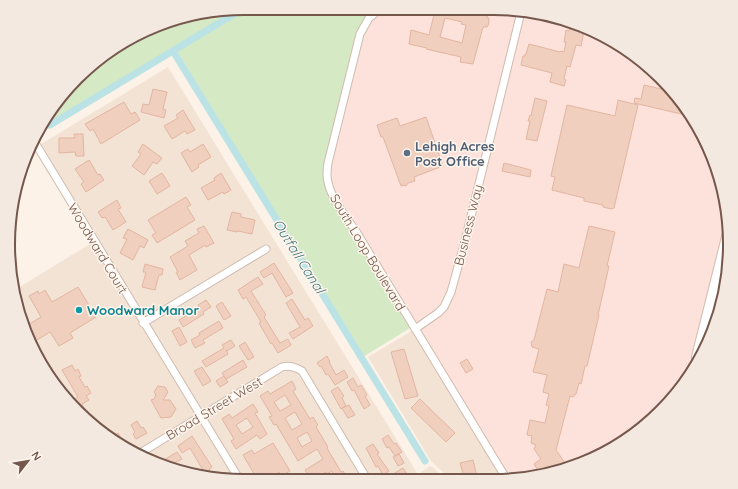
<svg xmlns="http://www.w3.org/2000/svg" width="738" height="489" font-family="Quicksand,sans-serif">
	<rect width="100%" height="100%" fill="#fcf2e7"/>
	<path fill="#f3e3d5" d="M 168,67 L 419,476 L 412,480 L 199,476 L 140,457 L 77,412 L 40,363 L 13,291 L 98,239 L 41,144 Z
		M 415,329 L 506,478 L 493,481 L 450,480 L 446,475 L 431,461 L 368,357 Z
		M 430,466 L 434,468 L 446,480 L 418,480 L 422,476 L 421,472 Z"/>
	<path fill="#fce2db" d="M 379,10 L 539,13 L 598,32 L 661,77 L 712,154 L 730,244 L 712,335 L 661,412 L 584,463 L 506,478 L 334,198 L 327,174 L 360,34 Z"/>
	<path fill="#d6e9c5" d="M 245,8 L 374,10 C 366,17 361,24 357,33 L 325,162 L 324,174 L 325,183 L 331,199 L 355,235 L 410,328 L 363,357 L 177,51 L 38,133 L 57,100 L 113,48 L 169,20 Z"/>
	<g fill="none" stroke-linecap="round" stroke-linejoin="round">
		<path stroke="#bbe2e5" stroke-width="7" d="M 173,51 L 425,461
			M 43,125 L 50,125 L 244,8"/>
	</g>
	<path fill="#f0cfbf" stroke="#e3b5a0" fill-rule="evenodd" d="M 435,11 L 482,12 L 488,13 L 487,18 L 489,18 L 489,20 L 488,26 L 487,27 L 483,27 L 473,64 L 460,62 L 461,57 L 426,49 L 427,48 L 409,44 L 411,30 L 429,35 ZM 445,18 L 462,22 L 461,24 L 466,25 L 462,43 L 440,37 Z
		M 573,24 L 581,27 L 580,30 L 584,31 L 581,46 L 576,45 L 570,67 L 567,66 L 564,79 L 566,80 L 564,86 L 550,82 L 552,73 L 521,65 L 523,56 L 525,56 L 525,54 L 526,54 L 529,44 L 560,52 L 561,51 L 564,52 L 566,42 L 564,42 L 566,30 L 569,31 L 570,28 L 572,28 Z
		M 644,85 L 670,91 L 682,109 L 681,114 L 634,103 L 635,98 L 641,99 Z
		M 153,89 L 167,92 L 163,109 L 166,110 L 164,118 L 141,112 L 143,104 L 149,105 Z
		M 535,98 L 547,101 L 537,141 L 526,139 L 530,121 L 528,121 L 530,115 L 531,116 Z
		M 618,100 L 638,105 L 614,208 L 611,209 L 603,207 L 603,205 L 584,201 L 584,198 L 552,190 L 555,177 L 551,176 L 567,105 L 615,116 Z
		M 124,102 L 131,114 L 135,112 L 140,120 L 101,144 L 93,129 L 90,131 L 85,124 Z
		M 183,110 L 195,130 L 187,134 L 185,131 L 172,139 L 164,126 L 178,118 L 176,115 Z
		M 426,117 L 443,166 L 414,177 L 415,181 L 408,183 L 406,186 L 403,185 L 401,186 L 383,137 L 381,137 L 377,125 L 397,118 L 400,126 Z
		M 74,134 L 83,134 L 84,156 L 76,156 L 75,152 L 59,153 L 59,138 L 75,138 Z
		M 143,144 L 162,158 L 157,164 L 153,162 L 144,175 L 132,166 L 141,154 L 138,152 Z
		M 203,144 L 211,157 L 198,165 L 199,167 L 192,172 L 181,153 L 188,149 L 190,152 Z
		M 89,160 L 98,175 L 100,174 L 104,180 L 86,192 L 81,184 L 84,182 L 75,169 Z
		M 504,163 L 531,170 L 530,177 L 502,171 Z
		M 162,173 L 170,186 L 157,194 L 149,181 Z
		M 221,173 L 231,190 L 224,194 L 223,192 L 208,200 L 201,188 L 215,180 L 214,178 Z
		M 186,197 L 191,205 L 187,207 L 195,220 L 157,243 L 152,235 L 156,233 L 148,220 Z
		M 117,200 L 121,208 L 118,209 L 126,222 L 113,230 L 105,217 L 102,218 L 98,212 Z
		M 232,212 L 241,214 L 241,217 L 255,220 L 252,234 L 238,231 L 237,232 L 227,230 Z
		M 204,226 L 214,243 L 206,247 L 205,245 L 189,255 L 197,270 L 180,280 L 176,272 L 178,272 L 170,257 L 188,246 L 185,241 L 199,233 L 197,229 Z
		M 589,226 L 615,232 L 607,266 L 609,266 L 598,315 L 599,315 L 587,366 L 585,366 L 581,384 L 579,383 L 576,394 L 573,397 L 570,396 L 556,450 L 567,466 L 539,472 L 534,464 L 541,459 L 534,449 L 536,445 L 531,443 L 532,436 L 527,435 L 530,420 L 545,423 L 549,406 L 546,405 L 549,394 L 543,392 L 547,375 L 533,372 L 539,349 L 532,347 L 531,342 L 534,340 L 547,289 L 558,292 L 564,264 L 579,268 Z
		M 128,229 L 148,240 L 144,248 L 140,246 L 133,260 L 120,253 L 127,239 L 123,238 Z
		M 274,263 L 293,293 L 286,297 L 272,273 L 264,278 L 260,272 Z
		M 145,264 L 163,269 L 162,275 L 159,275 L 155,290 L 142,287 L 146,272 L 143,272 Z
		M 258,277 L 263,284 L 251,291 L 266,315 L 264,317 L 280,343 L 288,339 L 291,345 L 278,353 L 272,343 L 271,344 L 259,323 L 261,322 L 246,297 L 243,299 L 238,290 Z
		M 78,287 L 96,317 L 70,333 L 73,338 L 59,346 L 50,332 L 32,343 L 26,326 L 41,317 L 29,296 L 38,291 L 39,294 L 45,290 L 52,302 Z
		M 292,299 L 305,320 L 308,318 L 313,326 L 293,339 L 289,333 L 300,327 L 286,303 Z
		M 206,300 L 211,307 L 203,312 L 204,314 L 183,327 L 179,320 L 200,308 L 198,305 Z
		M 222,302 L 231,316 L 224,320 L 216,306 Z
		M 219,321 L 223,328 L 203,340 L 205,343 L 195,348 L 191,340 L 200,335 L 199,333 Z
		M 179,327 L 187,342 L 180,346 L 172,331 Z
		M 231,340 L 235,346 L 227,351 L 226,350 L 228,354 L 206,367 L 202,361 L 224,348 L 222,345 Z
		M 245,342 L 254,357 L 248,360 L 239,346 Z
		M 404,349 L 418,396 L 405,399 L 391,352 Z
		M 327,356 L 330,362 L 329,362 L 336,375 L 344,370 L 348,377 L 335,385 L 328,374 L 326,375 L 321,366 L 320,367 L 317,363 Z
		M 467,359 L 473,369 L 466,373 L 460,363 Z
		M 243,360 L 247,367 L 226,379 L 222,373 Z
		M 72,365 L 75,371 L 78,369 L 81,376 L 79,377 L 85,387 L 87,386 L 91,393 L 86,396 L 89,400 L 82,404 L 84,408 L 78,411 L 70,402 L 78,397 L 62,370 Z
		M 202,367 L 211,381 L 203,386 L 194,371 Z
		M 224,376 L 228,382 L 220,387 L 216,381 Z
		M 353,378 L 358,387 L 361,385 L 367,395 L 365,396 L 370,405 L 364,409 L 354,390 L 352,391 L 347,382 Z
		M 292,381 L 296,389 L 293,391 L 310,419 L 313,417 L 318,425 L 316,427 L 328,447 L 327,448 L 341,472 L 343,471 L 348,479 L 336,479 L 332,471 L 327,474 L 326,472 L 316,478 L 310,478 L 305,470 L 323,459 L 317,449 L 298,461 L 276,424 L 274,425 L 269,417 L 272,416 L 260,396 L 268,391 L 270,394 ZM 285,395 L 291,405 L 280,411 L 274,402 ZM 295,412 L 302,424 L 292,430 L 285,418 ZM 307,432 L 312,441 L 302,447 L 297,438 Z
		M 158,386 L 165,387 L 168,392 L 163,400 L 170,400 L 176,409 L 171,417 L 161,418 L 151,400 L 154,399 L 156,395 L 154,392 Z
		M 338,387 L 344,396 L 342,398 L 346,406 L 341,409 L 331,391 Z
		M 420,399 L 455,433 L 446,442 L 411,408 Z
		M 253,404 L 258,412 L 255,413 L 267,434 L 260,439 L 257,435 L 236,449 L 231,441 L 234,439 L 222,419 L 229,414 L 232,418 ZM 247,418 L 253,427 L 242,434 L 236,425 Z
		M 349,405 L 355,415 L 348,418 L 342,408 Z
		M 137,421 L 141,428 L 143,427 L 147,433 L 136,439 L 133,434 L 135,432 L 131,425 Z
		M 118,433 L 126,447 L 112,437 Z
		M 388,435 L 394,444 L 396,443 L 402,452 L 395,456 L 389,447 L 387,448 L 382,439 Z
		M 192,436 L 212,467 L 209,469 L 213,477 L 207,477 L 190,448 L 182,453 L 178,446 Z
		M 273,443 L 290,471 L 281,476 L 279,472 L 270,478 L 256,477 L 243,455 L 252,450 L 254,454 Z
		M 373,444 L 379,453 L 377,454 L 389,471 L 383,475 L 378,466 L 376,467 L 366,448 Z
		M 177,452 L 182,459 L 168,466 L 159,463 Z
		M 399,454 L 404,463 L 398,466 L 393,457 Z
		M 473,460 L 478,481 L 465,481 L 460,463 Z
		M 403,468 L 407,474 L 399,480 L 385,479 Z"/>
	<g fill="none" stroke-linecap="round" stroke-linejoin="round">
		<g stroke="#cfbbb0" stroke-width="9">
			<path id="minor" d="M 379,10 L 369,18 L 360,34 L 328,163 C 327,169 326,175 328,182 C 331,199 348,219 357,233 L 506,478
				M 34,141 L 238,477
				M 143,323 L 266,249
				M 415,329 L 438,313 L 444,307 L 451,292 L 464,245 L 521,12
				M 137,455 L 282,367 C 289,365 295,367 302,371 L 367,479"/>
		</g>
		<g stroke="#d2bbad" stroke-width="12">
			<path id="secondary" d="M 697,357 L 728,233"/>
		</g>
		<use href="#minor" stroke="#fff" stroke-width="7"/>
		<use href="#secondary" stroke="#fff" stroke-width="10"/>
	</g>
	<circle fill="#5c6f8a" stroke="#fef6ed" stroke-width="1.5" cx="407" cy="153" r="4"/>
	<circle fill="#0f9aa8" stroke="#fef6ed" stroke-width="1.5" cx="79" cy="310" r="4"/>
	<g text-anchor="middle" stroke-width="3" stroke-linejoin="round" paint-order="stroke">
		<g font-size="13" font-weight="bold" fill="#4e5e75" stroke="#fef6ed" text-anchor="start">
			<text x="415" y="151">Lehigh Acres<tspan x="415" dy="15">Post Office</tspan></text>
		</g>
		<g font-size="13" fill="#75574c" stroke="#fef6ed">
			<text transform="translate(468 225) rotate(-76)" y="5">Business Way</text>
			<text transform="translate(98 248) rotate(59)" y="5">Woodward Court</text>
			<text transform="translate(368 252) rotate(59)" y="5">South Loop Boulevard</text>
			<text transform="translate(214 408) rotate(-31)" y="5">Broad Street West</text>
		</g>
		<g font-size="13" font-weight="bold" fill="#0d838f" stroke="#fef6ed" text-anchor="start">
			<text x="87" y="315">Woodward Manor</text>
		</g>
		<g font-size="14" font-style="italic" fill="#407479" stroke="#fef6ed">
			<text transform="translate(299 256) rotate(58)" y="5">Outfall Canal</text>
		</g>
	</g>
	<path d="M0 0H738V489H0ZM244 15H494A229 229 0 0 1 723 244V245A229 229 0 0 1 494 474H244A229 229 0 0 1 15 245V244A229 229 0 0 1 244 15Z" fill="#f3e9e0" fill-rule="evenodd"/>
	<path fill="none" stroke="#75574c" stroke-width="2" d="M244 15H494A229 229 0 0 1 723 244V245A229 229 0 0 1 494 474H244A229 229 0 0 1 15 245V244A229 229 0 0 1 244 15Z"/>
	<g transform="translate(28 461) rotate(59)" stroke="#fef6ed" stroke-width="3" paint-order="stroke">
	<path d="M0-3L7 15L0 10L-7 15Z" fill="#75574c"/>
	<text y="-6" font-size="11" font-weight="bold" text-anchor="middle" fill="#75574c">N</text>
	</g>
</svg>
